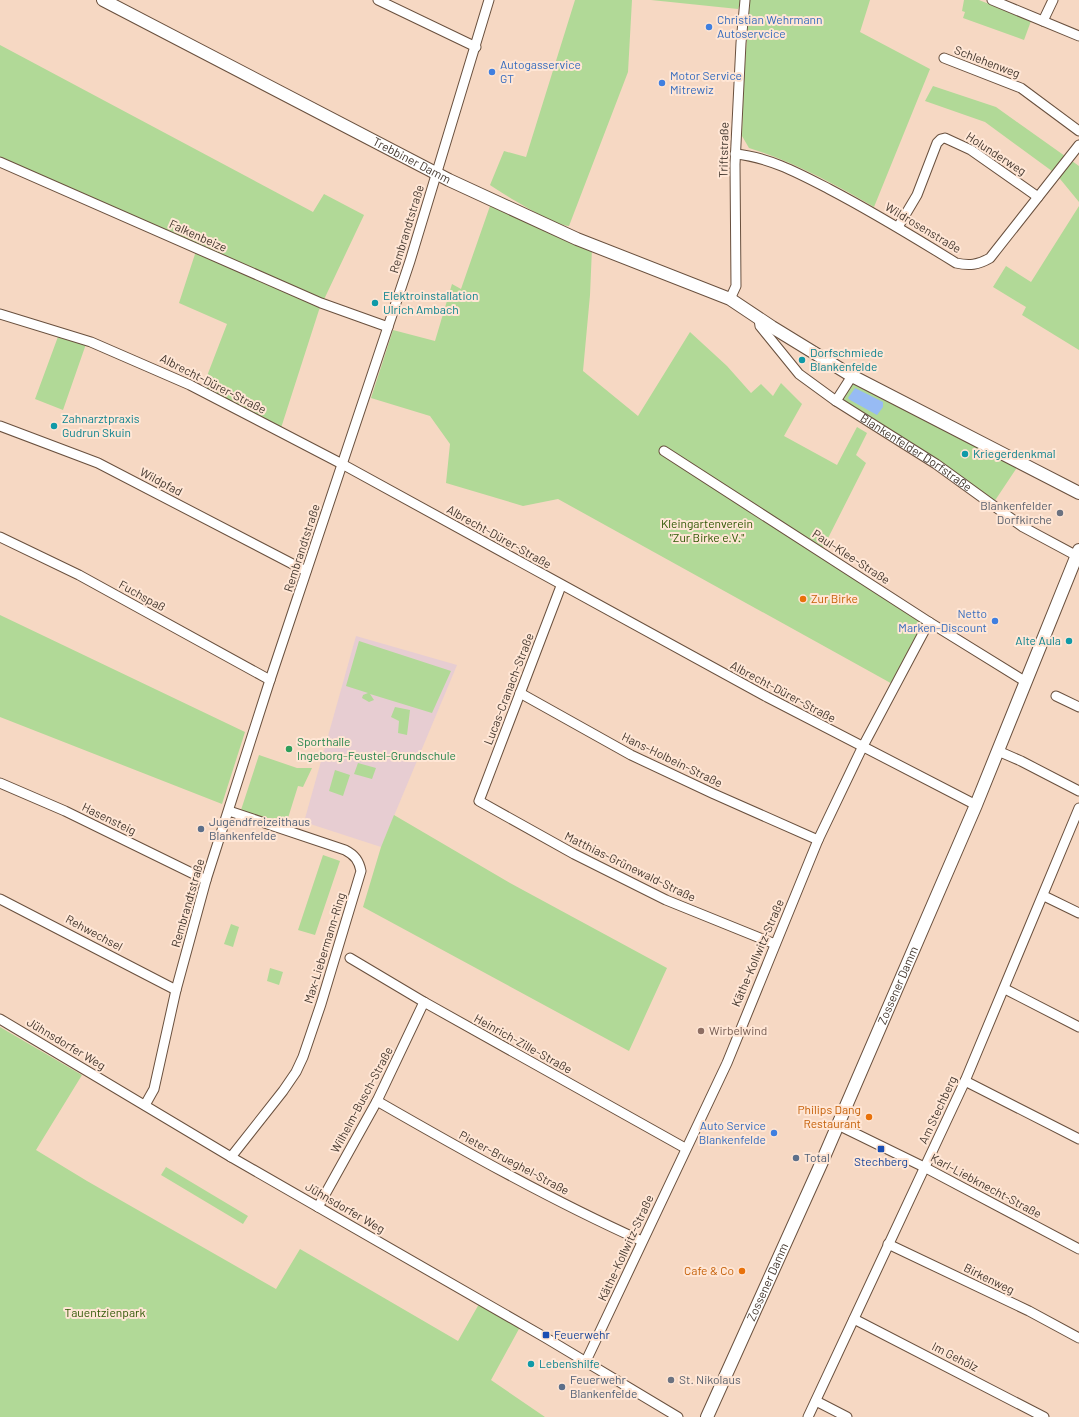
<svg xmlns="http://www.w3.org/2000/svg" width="1079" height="1417" font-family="Barlow,sans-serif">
	<rect width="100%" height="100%" fill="#f6d8c3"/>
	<path fill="#e7cdd2" d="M 356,636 L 457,665 L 381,847 L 304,822 Z"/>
	<path fill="#b1d997" d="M 575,0 L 632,0 L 628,72 L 569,226 C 553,225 505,195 490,185 L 504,151 L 526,157 Z
		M 651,0 L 742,0 L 738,9 Z
		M 750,0 L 870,0 L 860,32 L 930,69 L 874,207 C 834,184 794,162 749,148 L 742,136 L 744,77 Z
		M 964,0 L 979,0 L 1031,21 L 1024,40 L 963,18 L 965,12 L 962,11 Z
		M 0,45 L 313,212 L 324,194 L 364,215 L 319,310 L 281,428 L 202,389 L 227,324 L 179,303 L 196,251 L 0,162 Z
		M 933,86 L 996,107 L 1079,166 L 1079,202 L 1056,174 L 985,122 L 925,101 Z
		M 490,206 L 592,248 L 590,295 L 583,371 L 638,416 L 690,332 L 727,366 L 751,393 L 761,384 L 773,396 L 781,383 L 802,404 L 784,436 L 837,465 L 857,427 L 867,433 L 856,455 L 866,463 L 821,552 L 929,622 L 896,686 L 558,499 L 523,506 L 446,483 L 450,444 L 430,416 L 371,398 L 393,330 L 435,341 L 452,284 L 461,289 Z
		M 1079,206 L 1079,350 L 1022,315 L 1026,307 L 993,287 L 1006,266 L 1031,282 Z
		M 59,334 L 86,344 L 63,410 L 35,399 Z
		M 852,376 L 1020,463 L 994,502 L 836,401 Z
		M 0,615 L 245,732 L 222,804 L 0,717 Z
		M 359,641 L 451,671 L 432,713 L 370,694 L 374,700 L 369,702 L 362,698 L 363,695 L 368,693 L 346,686 Z
		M 395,707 L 410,710 L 407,735 L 398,733 L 399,721 L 391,717 Z
		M 259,755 L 297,768 L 312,768 L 303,787 L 298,786 L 288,818 L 293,820 L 292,821 L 278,816 L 275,822 L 241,810 Z
		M 358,763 L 376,768 L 372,779 L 354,774 Z
		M 335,770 L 350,775 L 343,796 L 329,791 Z
		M 394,815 L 510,883 L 667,968 L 629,1051 L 363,907 L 381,847 Z
		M 323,855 L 340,861 L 315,935 L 298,930 Z
		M 231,924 L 239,927 L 233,947 L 224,944 Z
		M 270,968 L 283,972 L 279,985 L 267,981 Z
		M 0,1027 L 82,1075 L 36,1150 L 87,1181 L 276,1289 L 300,1249 L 458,1341 L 479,1304 L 520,1327 L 491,1380 L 545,1417 L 0,1417 Z
		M 166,1167 L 248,1216 L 243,1224 L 161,1175 Z"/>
	<path fill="#97bbf4" d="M 855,388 L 883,402 L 883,407 L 877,415 L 850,400 L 848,398 Z"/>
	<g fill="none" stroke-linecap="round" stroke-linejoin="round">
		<g stroke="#69503e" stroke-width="11">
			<g id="minor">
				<path d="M 378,0 L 476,47"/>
				<path d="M 992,0 L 1079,36"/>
				<path d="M 1043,21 L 1053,0"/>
				<path d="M 944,58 L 1021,88 L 1079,131"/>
				<path d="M 735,154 C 769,157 800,174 829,189 C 873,212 914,237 956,263 C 969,266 978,265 990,258 L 1079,145"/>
				<path d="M 0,162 L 321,303 L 388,327"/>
				<path d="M 898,227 L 917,195 L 937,143 L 941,139 L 945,138 L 971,150 L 1038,197"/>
				<path d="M 730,299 L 736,286 L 735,164 L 741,43 L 745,0"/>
				<path d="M 0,314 L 91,342 L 190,385 L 342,464 L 767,697 L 976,805"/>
				<path id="s1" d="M 759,319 L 760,326 L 799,374 L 836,401 L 936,464 L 1023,527 L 1077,556"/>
				<path d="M 836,401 L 852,376"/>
				<path d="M 0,426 L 98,463 L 306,571"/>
				<path d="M 664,451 L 929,622 L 1026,682"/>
				<path d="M 0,537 L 79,575 L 270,680"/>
				<path d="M 561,586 L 479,801 L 574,854 L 666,900 L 775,944"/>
				<path d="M 520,693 L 631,755 L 714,794 L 818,840"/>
				<path d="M 1056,696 L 1079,707"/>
				<path d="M 998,751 L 1021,761 L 1079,791"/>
				<path d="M 0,783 L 65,811 L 206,880"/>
				<path d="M 229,811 L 345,850 C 355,855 359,861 361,871 L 321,1004 L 303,1057 L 296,1072 L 283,1091 L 231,1157"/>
				<path d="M 1044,896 L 1079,913"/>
				<path d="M 0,899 L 176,990"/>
				<path d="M 350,958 L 424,1002 L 685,1148"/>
				<path d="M 1005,989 L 1079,1027"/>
				<path d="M 0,1019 L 231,1157 L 546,1338 L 678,1417"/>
				<path d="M 965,1081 L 1079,1139"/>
				<path d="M 377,1101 C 464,1151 551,1200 642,1241"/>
				<path d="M 145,1105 L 154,1089 L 176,990 L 206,880 L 270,680 L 410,261 L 489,0"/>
				<path d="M 838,1125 L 924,1167 L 1079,1249"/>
				<path d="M 318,1207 L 377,1101 L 424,1002"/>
				<path d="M 888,1244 L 1029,1311 L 1079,1338"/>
				<path d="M 854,1319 L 1044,1417"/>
				<path d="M 586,1361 L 727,1063 L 818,840 L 862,748 L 929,622"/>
				<path d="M 816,1401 L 847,1417"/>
				<path d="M 808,1417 L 965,1081 L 1079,808"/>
			</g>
		</g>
		<g stroke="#69503e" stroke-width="14">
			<g id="major">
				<path id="s2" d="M 103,0 L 449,180 L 577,239 L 730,299 L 772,327 L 852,376 L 1079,493"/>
				<path id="s3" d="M 707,1417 L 821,1164 L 976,805 L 1079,550"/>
			</g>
		</g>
		<use href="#minor" stroke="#fff" stroke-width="9"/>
		<use href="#major" stroke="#fff" stroke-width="12"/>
	</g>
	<g fill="#3f7fe0" stroke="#ffe6d5" stroke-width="1.5">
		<circle cx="709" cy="27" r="4"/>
		<circle cx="492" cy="72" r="4"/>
		<circle cx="662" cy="83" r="4"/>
		<circle cx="995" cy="621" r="4"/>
		<circle cx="774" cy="1133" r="4"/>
	</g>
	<g fill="#0f9aa8" stroke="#ffe6d5" stroke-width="1.5">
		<circle cx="375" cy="303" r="4"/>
		<circle cx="802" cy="360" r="4"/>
		<circle cx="54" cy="426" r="4"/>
		<circle cx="965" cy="454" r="4"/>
		<circle cx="1069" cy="641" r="4"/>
		<circle cx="531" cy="1364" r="4"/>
	</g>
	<g fill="#6b7280" stroke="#ffe6d5" stroke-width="1.5">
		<circle cx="1060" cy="513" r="4"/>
		<circle cx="671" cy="1380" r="4"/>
	</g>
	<g fill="#e8710a" stroke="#ffe6d5" stroke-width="1.5">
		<circle cx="803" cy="599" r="4"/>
		<circle cx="869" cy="1117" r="4"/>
		<circle cx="742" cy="1271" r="4"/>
	</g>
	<circle fill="#2e9e5b" stroke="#ffe6d5" stroke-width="1.5" cx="289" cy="749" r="4"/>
	<g fill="#5c6f8a" stroke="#ffe6d5" stroke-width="1.5">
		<circle cx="201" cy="829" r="4"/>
		<circle cx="796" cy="1158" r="4"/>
		<circle cx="562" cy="1387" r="4"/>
	</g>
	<circle fill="#8d6e63" stroke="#ffe6d5" stroke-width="1.5" cx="701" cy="1031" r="4"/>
	<g fill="#1a4fb4" stroke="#ffe6d5" stroke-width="1.5">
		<rect x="877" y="1145" width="8" height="8" rx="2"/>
		<rect x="542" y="1331" width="8" height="8" rx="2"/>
	</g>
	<g text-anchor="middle" stroke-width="4" stroke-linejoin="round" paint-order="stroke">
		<g font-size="12" fill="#366cbe" stroke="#ffe6d5" text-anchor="start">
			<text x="717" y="24">Christian Wehrmann<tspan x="717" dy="14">Autoservcice</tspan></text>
			<text x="500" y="69">Autogasservice<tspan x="500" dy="14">GT</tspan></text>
			<text x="670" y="80">Motor Service<tspan x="670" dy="14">Mitrewiz</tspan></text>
			<text x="987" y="618" text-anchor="end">Netto<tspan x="987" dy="14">Marken-Discount</tspan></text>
			<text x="766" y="1130" text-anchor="end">Auto Service<tspan x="766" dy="14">Blankenfelde</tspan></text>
		</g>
		<g font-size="12" fill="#44382f" stroke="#ffe6d5">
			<text transform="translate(987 62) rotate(21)" y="4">Schlehenweg</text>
			<text transform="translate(724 150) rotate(-89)" y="4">Triftstraße</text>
			<text transform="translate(996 154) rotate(33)" y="4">Holunderweg</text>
			<text dy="4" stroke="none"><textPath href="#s2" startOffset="348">Trebbiner Damm</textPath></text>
			<text transform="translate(923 228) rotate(31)" y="4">Wildrosenstraße</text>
			<text transform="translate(407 229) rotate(-73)" y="4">Rembrandtstraße</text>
			<text transform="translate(198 236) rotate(24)" y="4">Falkenbeize</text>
			<text transform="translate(213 384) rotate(27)" y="4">Albrecht-Dürer-Straße</text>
			<text dy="4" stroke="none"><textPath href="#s1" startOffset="210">Blankenfelder Dorfstraße</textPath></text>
			<text transform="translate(161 482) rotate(28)" y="4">Wildpfad</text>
			<text transform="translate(499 537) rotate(29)" y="4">Albrecht-Dürer-Straße</text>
			<text transform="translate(302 548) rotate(-72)" y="4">Rembrandtstraße</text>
			<text transform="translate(851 557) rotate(33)" y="4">Paul-Klee-Straße</text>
			<text transform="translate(142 596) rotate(29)" y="4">Fuchspaß</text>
			<text transform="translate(509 689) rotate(-69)" y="4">Lucas-Cranach-Straße</text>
			<text transform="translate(783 692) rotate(28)" y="4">Albrecht-Dürer-Straße</text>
			<text transform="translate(672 760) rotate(26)" y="4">Hans-Holbein-Straße</text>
			<text transform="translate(109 819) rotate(26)" y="4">Hasensteig</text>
			<text transform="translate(630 867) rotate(26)" y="4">Matthias-Grünewald-Straße</text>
			<text transform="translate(188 903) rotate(-74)" y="4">Rembrandtstraße</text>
			<text transform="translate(94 933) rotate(28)" y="4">Rehwechsel</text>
			<text transform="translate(325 948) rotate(-73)" y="4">Max-Liebermann-Ring</text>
			<text transform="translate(758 953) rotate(-67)" y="4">Käthe-Kollwitz-Straße</text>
			<text dy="4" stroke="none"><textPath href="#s3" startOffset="472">Zossener Damm</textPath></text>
			<text transform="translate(66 1044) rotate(31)" y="4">Jühnsdorfer Weg</text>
			<text transform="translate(523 1044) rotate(29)" y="4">Heinrich-Zille-Straße</text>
			<text transform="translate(362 1100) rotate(-62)" y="4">Wilhelm-Busch-Straße</text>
			<text transform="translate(938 1110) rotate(-65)" y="4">Am Stechberg</text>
			<text transform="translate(514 1163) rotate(28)" y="4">Pieter-Brueghel-Straße</text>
			<text transform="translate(986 1186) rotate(28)" y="4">Karl-Liebknecht-Straße</text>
			<text transform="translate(345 1208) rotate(30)" y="4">Jühnsdorfer Weg</text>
			<text transform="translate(626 1248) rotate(-65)" y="4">Käthe-Kollwitz-Straße</text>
			<text transform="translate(989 1279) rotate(26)" y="4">Birkenweg</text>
			<text dy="4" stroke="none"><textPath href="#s3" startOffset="148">Zossener Damm</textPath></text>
			<text transform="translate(955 1357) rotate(27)" y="4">Im Gehölz</text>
		</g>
		<g font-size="12" fill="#0d838f" stroke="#ffe6d5" text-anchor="start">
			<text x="383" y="300">Elektroinstallation<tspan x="383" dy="14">Ulrich Ambach</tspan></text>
			<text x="810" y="357">Dorfschmiede<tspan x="810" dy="14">Blankenfelde</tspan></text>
			<text x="62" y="423">Zahnarztpraxis<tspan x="62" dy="14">Gudrun Skuin</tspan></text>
			<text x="973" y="458">Kriegerdenkmal</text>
			<text x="1061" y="645" text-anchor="end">Alte Aula</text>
			<text x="539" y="1368">Lebenshilfe</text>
		</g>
		<g font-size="12" fill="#5b616d" stroke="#ffe6d5" text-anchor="end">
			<text x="1052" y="510">Blankenfelder<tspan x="1052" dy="14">Dorfkirche</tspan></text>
			<text x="679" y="1384" text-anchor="start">St. Nikolaus</text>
		</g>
		<g font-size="12" fill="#2f5704" stroke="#ffe6d5">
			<text x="707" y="528">Kleingartenverein<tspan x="707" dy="14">"Zur Birke e.V."</tspan></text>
			<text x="105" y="1317">Tauentzienpark</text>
		</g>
		<g font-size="12" fill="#c56008" stroke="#ffe6d5" text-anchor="end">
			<text x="811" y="603" text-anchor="start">Zur Birke</text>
			<text x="861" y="1114">Philips Dang<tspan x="861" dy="14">Restaurant</tspan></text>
			<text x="734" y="1275">Cafe &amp; Co</text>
		</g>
		<g font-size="12" fill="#27864d" stroke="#ffe6d5" text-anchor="start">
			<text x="297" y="746">Sporthalle<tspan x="297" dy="14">Ingeborg-Feustel-Grundschule</tspan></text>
		</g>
		<g font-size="12" fill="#4e5e75" stroke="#ffe6d5" text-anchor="start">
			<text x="209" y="826">Jugendfreizeithaus<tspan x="209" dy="14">Blankenfelde</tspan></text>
			<text x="804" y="1162">Total</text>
			<text x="570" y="1384">Feuerwehr<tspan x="570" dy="14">Blankenfelde</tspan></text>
		</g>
		<g font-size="12" fill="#785e54" stroke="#ffe6d5" text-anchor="start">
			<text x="709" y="1035">Wirbelwind</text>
		</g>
		<g font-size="12" fill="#164399" stroke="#ffe6d5">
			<text x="881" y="1166">Stechberg</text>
			<text x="554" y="1339" text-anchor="start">Feuerwehr</text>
		</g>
	</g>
</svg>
